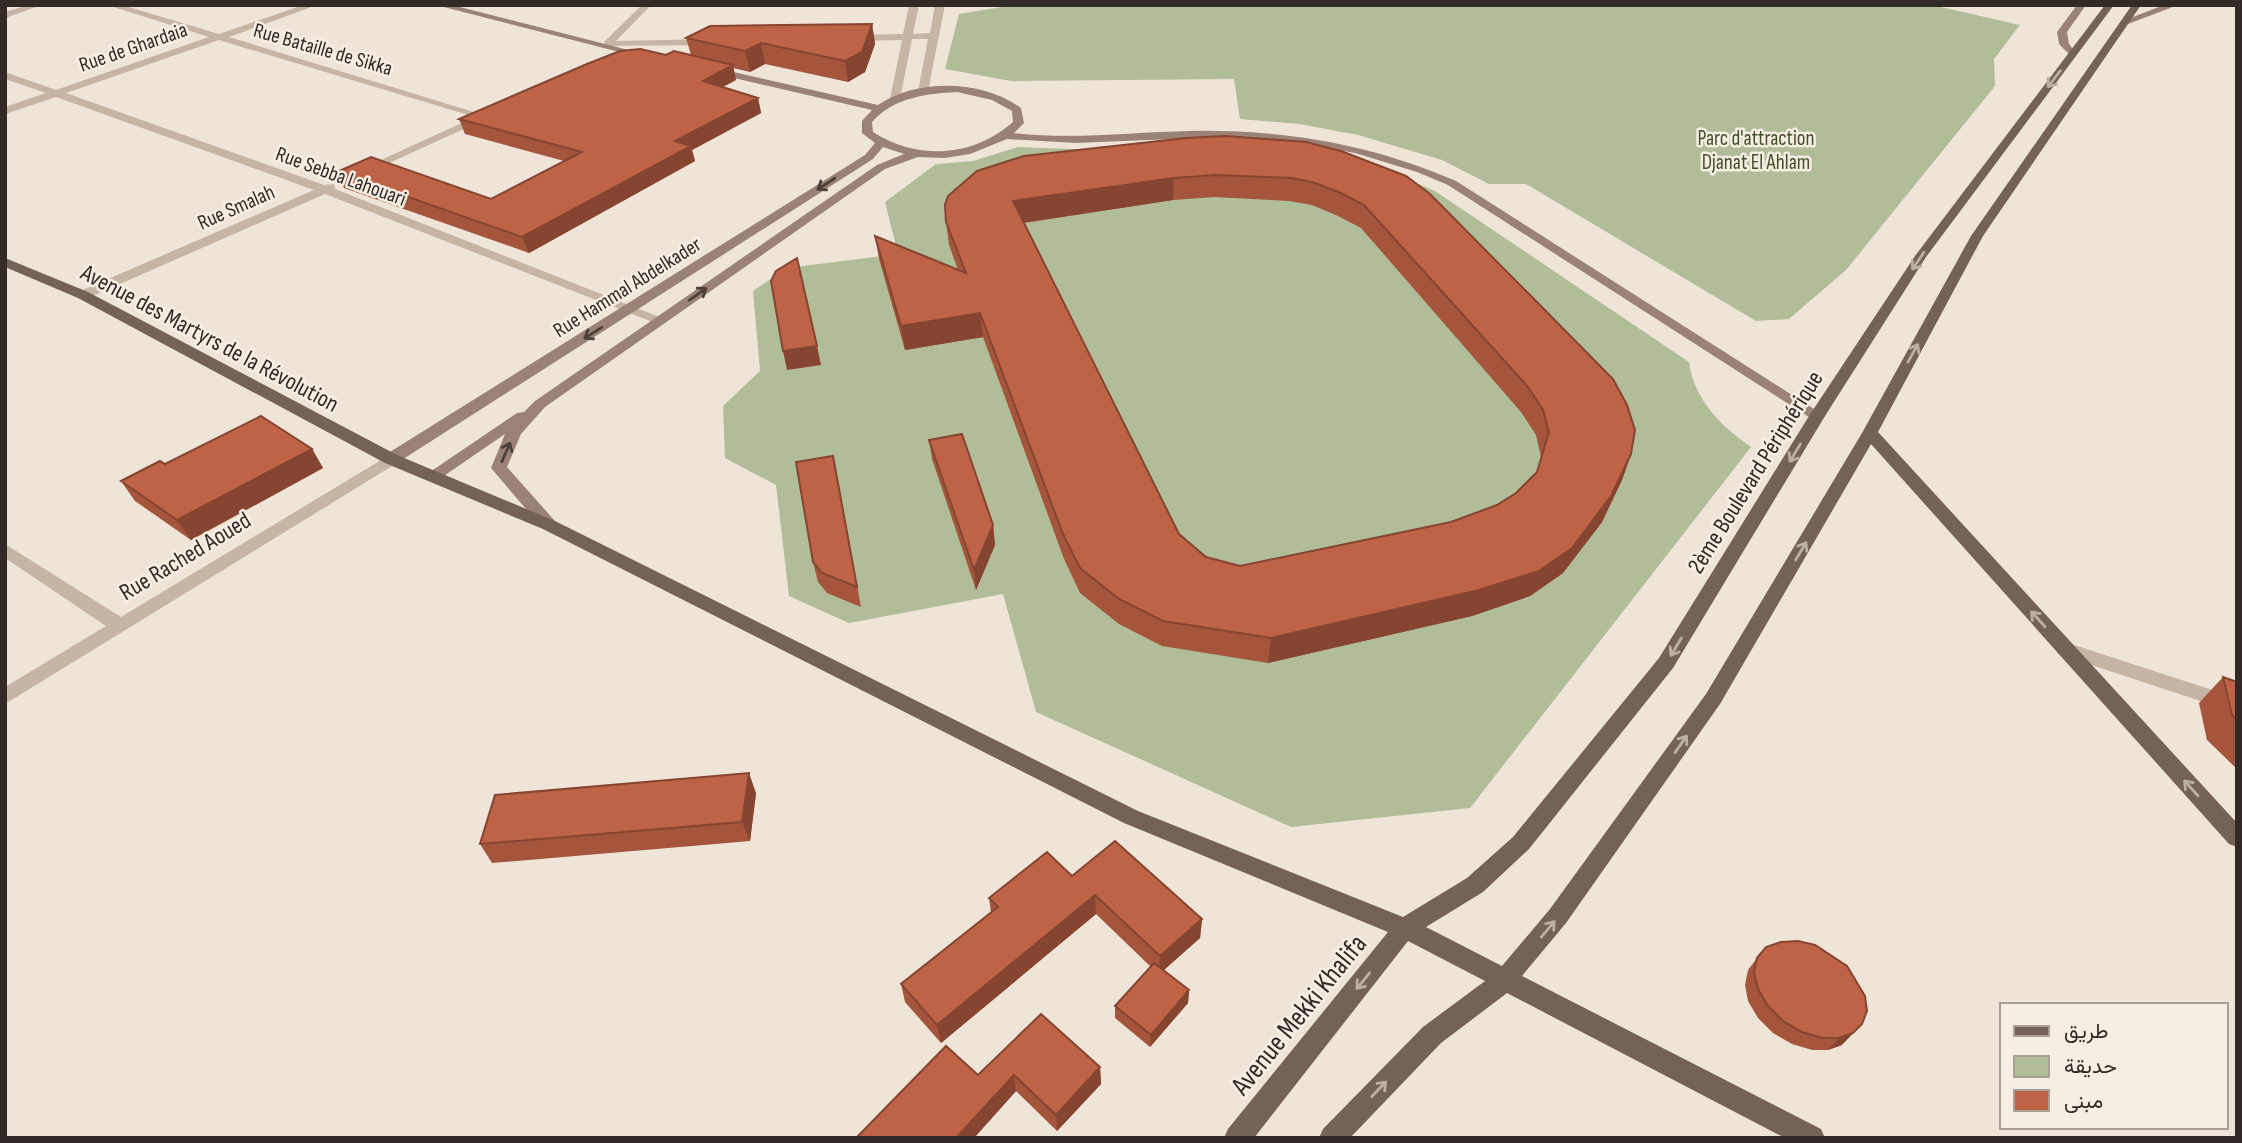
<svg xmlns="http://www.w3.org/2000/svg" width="2242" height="1143" font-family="'Sofia Sans Condensed',Vazirmatn,sans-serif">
	<rect width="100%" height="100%" fill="#efe4d8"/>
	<path fill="#b1bd99" d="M 1014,5 L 1932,5 L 2020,25 L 1994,59 L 1995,86 L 1846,270 L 1789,319 L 1756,321 L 1526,184 L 1489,184 L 1442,160 L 1358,135 L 1299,124 L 1240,119 L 1234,79 L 1011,81 L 945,69 L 959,14 Z
		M 1018,147 L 1362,160 L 1435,191 L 1689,362 C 1694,400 1721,426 1751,447 L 1470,808 L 1291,827 L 1036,712 L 1003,594 L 849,623 L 789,596 L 776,485 L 725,458 L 723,406 L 760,371 L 753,291 L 787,268 L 898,254 L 885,202 L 936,164 L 973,161 Z"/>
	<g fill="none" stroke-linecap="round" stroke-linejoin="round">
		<path fill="#c6b4a5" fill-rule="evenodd" d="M 28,5 L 42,5 L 5,18 L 5,12 Z
			M 107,5 L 122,5 L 219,34 L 303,5 L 317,5 L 229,37 L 490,117 L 365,174 L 359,171 L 361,169 L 475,117 L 219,40 L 66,93 L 324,185 L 334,184 L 335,189 L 667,320 L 660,324 L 655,323 L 325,194 L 88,298 L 78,298 L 78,292 L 314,190 L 56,97 L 5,114 L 5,107 L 46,93 L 5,79 L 5,72 L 56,90 L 209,37 Z
			M 642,5 L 651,5 L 616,41 L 712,39 L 717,42 L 712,45 L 604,46 L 604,42 Z
			M 909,5 L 919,5 L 913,34 L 930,33 L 935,5 L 945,5 L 928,91 L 923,94 L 918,91 L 928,39 L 912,39 L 900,99 L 895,102 L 890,99 L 902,40 L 852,41 L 847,38 L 852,35 L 903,34 Z
			M 391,454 L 397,455 L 399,459 L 397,463 L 5,704 L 5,687 L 106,626 L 5,558 L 5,544 L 121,617 Z
			M 2065,642 L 2237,698 L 2237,713 L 2058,654 L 2056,649 L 2058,644 Z"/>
		<path fill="#9a8376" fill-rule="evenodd" d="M 436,5 L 452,5 L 652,56 L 647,59 Z
			M 2077,5 L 2086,5 L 2067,32 L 2069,44 L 2077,54 L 2072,57 L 2059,44 L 2057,32 Z
			M 2164,5 L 2178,5 L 2128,24 L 2120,22 Z
			M 712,67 L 878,105 C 917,78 983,80 1021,108 L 1024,123 L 1014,133 C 1073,140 1131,132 1190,131 C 1283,129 1371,144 1456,181 L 1825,416 L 1817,421 L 1812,419 L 1448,185 L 1417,172 L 1355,153 L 1290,141 L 1222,137 L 1075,143 L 1007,139 L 970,154 L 945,158 L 918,157 L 885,169 L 545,407 L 521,434 L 507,467 L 555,521 L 557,525 L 555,529 L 543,529 L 491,468 L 505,434 L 438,480 L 432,481 L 424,476 L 517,413 L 524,412 L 535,401 L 877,165 L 904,154 L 883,147 L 873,159 L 397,463 L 385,463 L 383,459 L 385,455 L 865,155 L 875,143 L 862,133 L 862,121 L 872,110 L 708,72 L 707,70 ZM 957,92 L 992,100 L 1012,111 L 1013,122 C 973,157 918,161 873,132 L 872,122 C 895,97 925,94 957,92 Z"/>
		<path fill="#746157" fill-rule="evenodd" d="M 2105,5 L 2114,5 L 1926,257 L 1825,416 L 1673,668 L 1529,849 L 1483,892 L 1426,927 L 1502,966 L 1550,909 L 1706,694 L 1862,433 L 1971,236 L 2132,5 L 2141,5 L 1983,236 L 1878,432 L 2237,823 L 2237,847 L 2229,844 L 1871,444 L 1720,704 L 1566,923 L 1522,976 L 1821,1129 L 1825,1138 L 1785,1138 L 1507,993 L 1441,1043 L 1350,1138 L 1319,1138 L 1323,1129 L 1423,1027 L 1485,981 L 1408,941 L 1254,1138 L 1224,1138 L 1228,1129 L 1388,932 L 1124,823 L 543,529 L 385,463 L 78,298 L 5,267 L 5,258 L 88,292 L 397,455 L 555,521 L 1138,811 L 1403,917 L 1467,878 L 1513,837 L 1659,658 L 1809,416 L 1915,256 Z"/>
	</g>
	<path fill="#a4553c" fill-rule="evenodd" d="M 872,24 L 875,44 L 865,72 L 848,82 L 765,64 L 750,72 L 733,68 L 736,80 L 722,87 L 758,98 L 761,113 L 692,150 L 695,161 L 529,253 L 344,188 L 337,172 L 491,199 L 564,161 L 465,134 L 459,119 L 666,55 L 691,55 L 686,38 Z
		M 1306,142 L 1631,454 L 1622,480 L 1602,522 L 1563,573 L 1530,596 L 1472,616 L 1268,663 L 1162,646 L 1119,624 L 1080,593 L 1064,559 L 983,337 L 905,350 L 879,259 L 875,236 L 958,270 L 949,245 L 946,222 ZM 1214,197 L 1289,201 L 1312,205 L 1338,216 L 1361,228 L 1521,412 L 1536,435 L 1541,457 L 1537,472 L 1516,493 L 1497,505 L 1451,522 L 1240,566 L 1206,557 L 1179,534 L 1024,223 L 1173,200 Z
		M 929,440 L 993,525 L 995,545 L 976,590 L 932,459 Z
		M 312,449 L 323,468 L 191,540 L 135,501 L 121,481 L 165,464 Z
		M 837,476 L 861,607 L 827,593 L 818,582 L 813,562 Z
		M 2223,677 L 2237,682 L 2237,769 L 2207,740 L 2199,703 Z
		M 756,793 L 750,841 L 492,863 L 480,844 Z
		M 1072,876 L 1202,919 L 1200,938 L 1163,971 L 1189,990 L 1188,1003 L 1150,1047 L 1115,1018 L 1115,1006 L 1151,967 L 1096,914 L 941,1043 L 905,1002 L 901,984 L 991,913 L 989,898 Z
		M 1798,941 L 1842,1045 L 1828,1050 L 1812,1050 L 1792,1044 L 1773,1033 L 1758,1018 L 1748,1001 L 1745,985 L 1748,970 L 1757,958 Z
		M 1100,1067 L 1101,1084 L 1057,1131 L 1016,1091 L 974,1138 L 856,1138 L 978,1075 Z"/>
	<path fill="#864531" d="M 872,24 L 875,44 L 865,72 L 848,82 L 845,61 Z
		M 761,43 L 765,64 L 750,72 L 745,51 Z
		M 733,65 L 736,80 L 706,96 L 703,81 Z
		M 758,98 L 761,113 L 692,150 L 695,161 L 529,253 L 522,237 L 675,141 Z
		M 1174,178 L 1173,200 L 1015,224 L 1013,201 Z
		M 980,313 L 983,337 L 905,350 L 901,326 Z
		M 817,346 L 821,365 L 787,370 L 783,351 Z
		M 312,449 L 323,468 L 191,540 L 177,520 Z
		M 1631,454 L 1622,480 L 1602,522 L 1563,573 L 1530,596 L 1472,616 L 1268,663 L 1271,638 Z
		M 993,525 L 995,545 L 976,590 L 974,570 Z
		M 749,773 L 756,793 L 750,841 L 742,822 Z
		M 1095,895 L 1096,914 L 941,1043 L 937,1025 Z
		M 1202,919 L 1200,938 L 1159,974 L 1160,956 Z
		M 1189,990 L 1188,1003 L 1150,1047 L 1151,1035 Z
		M 1862,1024 L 1842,1045 L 1828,1050 L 1839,1038 Z
		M 1100,1067 L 1101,1084 L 1057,1131 L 1056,1115 Z
		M 1014,1075 L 1016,1091 L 974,1138 L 956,1138 Z"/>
	<path fill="#bf6346" stroke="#864531" stroke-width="2" fill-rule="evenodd" d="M 872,24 L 862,52 L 845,61 L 761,43 L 745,51 L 686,38 L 710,26 Z
		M 640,49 L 666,55 L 674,51 L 733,65 L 703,81 L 758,98 L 675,141 L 691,146 L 522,237 L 337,172 L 371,157 L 491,199 L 582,152 L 459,119 L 587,64 L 620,51 Z
		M 1226,136 L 1306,142 L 1341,151 L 1406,176 L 1430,194 L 1613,379 L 1627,405 L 1635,430 L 1631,454 L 1611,496 L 1572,548 L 1539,571 L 1479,590 L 1271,638 L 1163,621 L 1119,599 L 1080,568 L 1063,534 L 980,313 L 901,326 L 875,236 L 966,273 L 946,222 L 945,205 L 948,196 L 977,171 L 1024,156 L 1186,138 ZM 1215,175 L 1292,178 L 1315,183 L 1341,193 L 1364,205 L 1528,387 L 1543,410 L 1549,432 L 1537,472 L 1516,493 L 1497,505 L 1451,522 L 1240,566 L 1206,557 L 1179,534 L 1013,201 L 1174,178 Z
		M 797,258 L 817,346 L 783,351 L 771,281 L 776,271 Z
		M 261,416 L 312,449 L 177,520 L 121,481 L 160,461 L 165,464 Z
		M 962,434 L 993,525 L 974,570 L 929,440 Z
		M 833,456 L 857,587 L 822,573 L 813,562 L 796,462 Z
		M 2223,677 L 2237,682 L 2237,719 L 2232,715 Z
		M 749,773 L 742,822 L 480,844 L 495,795 Z
		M 1115,841 L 1202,919 L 1160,956 L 1095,895 L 937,1025 L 901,984 L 998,907 L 989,898 L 1047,852 L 1072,876 Z
		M 1798,941 L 1815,945 L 1847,966 L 1865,996 L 1867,1011 L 1862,1024 L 1853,1033 L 1839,1038 L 1822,1038 L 1802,1032 L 1783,1021 L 1768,1006 L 1758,989 L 1754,972 L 1757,958 L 1766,947 L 1781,942 Z
		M 1154,963 L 1189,990 L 1151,1035 L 1115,1006 Z
		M 1041,1014 L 1100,1067 L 1056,1115 L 1014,1075 L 956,1138 L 856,1138 L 946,1046 L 978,1075 Z"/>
	<defs><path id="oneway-shaft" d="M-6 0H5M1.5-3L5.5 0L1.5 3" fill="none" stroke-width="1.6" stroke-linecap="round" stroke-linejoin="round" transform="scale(1.75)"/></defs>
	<g stroke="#bcafa4">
		<use href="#oneway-shaft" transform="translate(2054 79) rotate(127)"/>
		<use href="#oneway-shaft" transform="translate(1918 261) rotate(124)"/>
		<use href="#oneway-shaft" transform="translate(1913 353) rotate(-61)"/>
		<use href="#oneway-shaft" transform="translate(1795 453) rotate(121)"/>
		<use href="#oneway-shaft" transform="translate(1801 551) rotate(-59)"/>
		<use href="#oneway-shaft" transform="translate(2038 619) rotate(-132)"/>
		<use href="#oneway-shaft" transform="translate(1676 647) rotate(121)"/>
		<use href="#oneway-shaft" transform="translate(1681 744) rotate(-55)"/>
		<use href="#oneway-shaft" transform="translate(2191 788) rotate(-132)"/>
		<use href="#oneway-shaft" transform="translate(1548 929) rotate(-50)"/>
		<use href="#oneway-shaft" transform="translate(1363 981) rotate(129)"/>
		<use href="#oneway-shaft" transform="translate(1379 1089) rotate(-46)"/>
	</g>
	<g stroke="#4c403a">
		<use href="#oneway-shaft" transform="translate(826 184) rotate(147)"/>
		<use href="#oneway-shaft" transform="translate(698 294) rotate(-35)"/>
		<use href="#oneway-shaft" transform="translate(593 333) rotate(148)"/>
		<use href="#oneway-shaft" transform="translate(506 452) rotate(-67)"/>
	</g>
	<g text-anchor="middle" stroke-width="5" stroke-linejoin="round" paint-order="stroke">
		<g font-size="21" fill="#322a26" stroke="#f7eee3">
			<text transform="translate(133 47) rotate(-19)" y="7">Rue de Ghardaia</text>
			<text transform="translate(323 49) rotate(16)" y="7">Rue Bataille de Sikka</text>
			<text transform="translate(341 176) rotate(20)" y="7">Rue Sebba Lahouari</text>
			<text transform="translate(236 207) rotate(-24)" y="7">Rue Smalah</text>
			<text transform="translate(627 287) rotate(-32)" y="7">Rue Hammal Abdelkader</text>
		</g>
		<g font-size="21" fill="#424f2b" stroke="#f7eee3">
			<text x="1756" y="145">Parc d'attraction<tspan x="1756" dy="24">Djanat El Ahlam</tspan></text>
		</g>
		<g font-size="24" fill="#322a26" stroke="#f7eee3">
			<text transform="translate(210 338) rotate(28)" y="8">Avenue des Martyrs de la Révolution</text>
			<text transform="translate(1755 472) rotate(-58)" y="8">2ème Boulevard Périphérique</text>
			<text transform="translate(185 556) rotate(-31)" y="8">Rue Rached Aoued</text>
		</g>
		<g font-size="28" fill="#322a26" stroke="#f7eee3">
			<text transform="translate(1298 1014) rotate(-51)" y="10">Avenue Mekki Khalifa</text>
		</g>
	</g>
	<rect width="2242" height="1143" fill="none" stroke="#322a26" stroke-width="14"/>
	<rect x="2000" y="1003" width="228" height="126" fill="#f7eee3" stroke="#a8a097" stroke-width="2"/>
	<rect x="2014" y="1026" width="35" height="10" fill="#746157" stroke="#a8a097" stroke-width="2"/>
	<text x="2064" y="1038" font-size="21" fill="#322a26">طريق</text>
	<rect x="2014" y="1056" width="35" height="21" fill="#b1bd99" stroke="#a8a097" stroke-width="2"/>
	<text x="2064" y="1073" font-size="21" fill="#322a26">حديقة</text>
	<rect x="2014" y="1090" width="35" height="21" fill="#bf6346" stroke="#a8a097" stroke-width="2"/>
	<text x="2064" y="1108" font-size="21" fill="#322a26">مبنى</text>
</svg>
